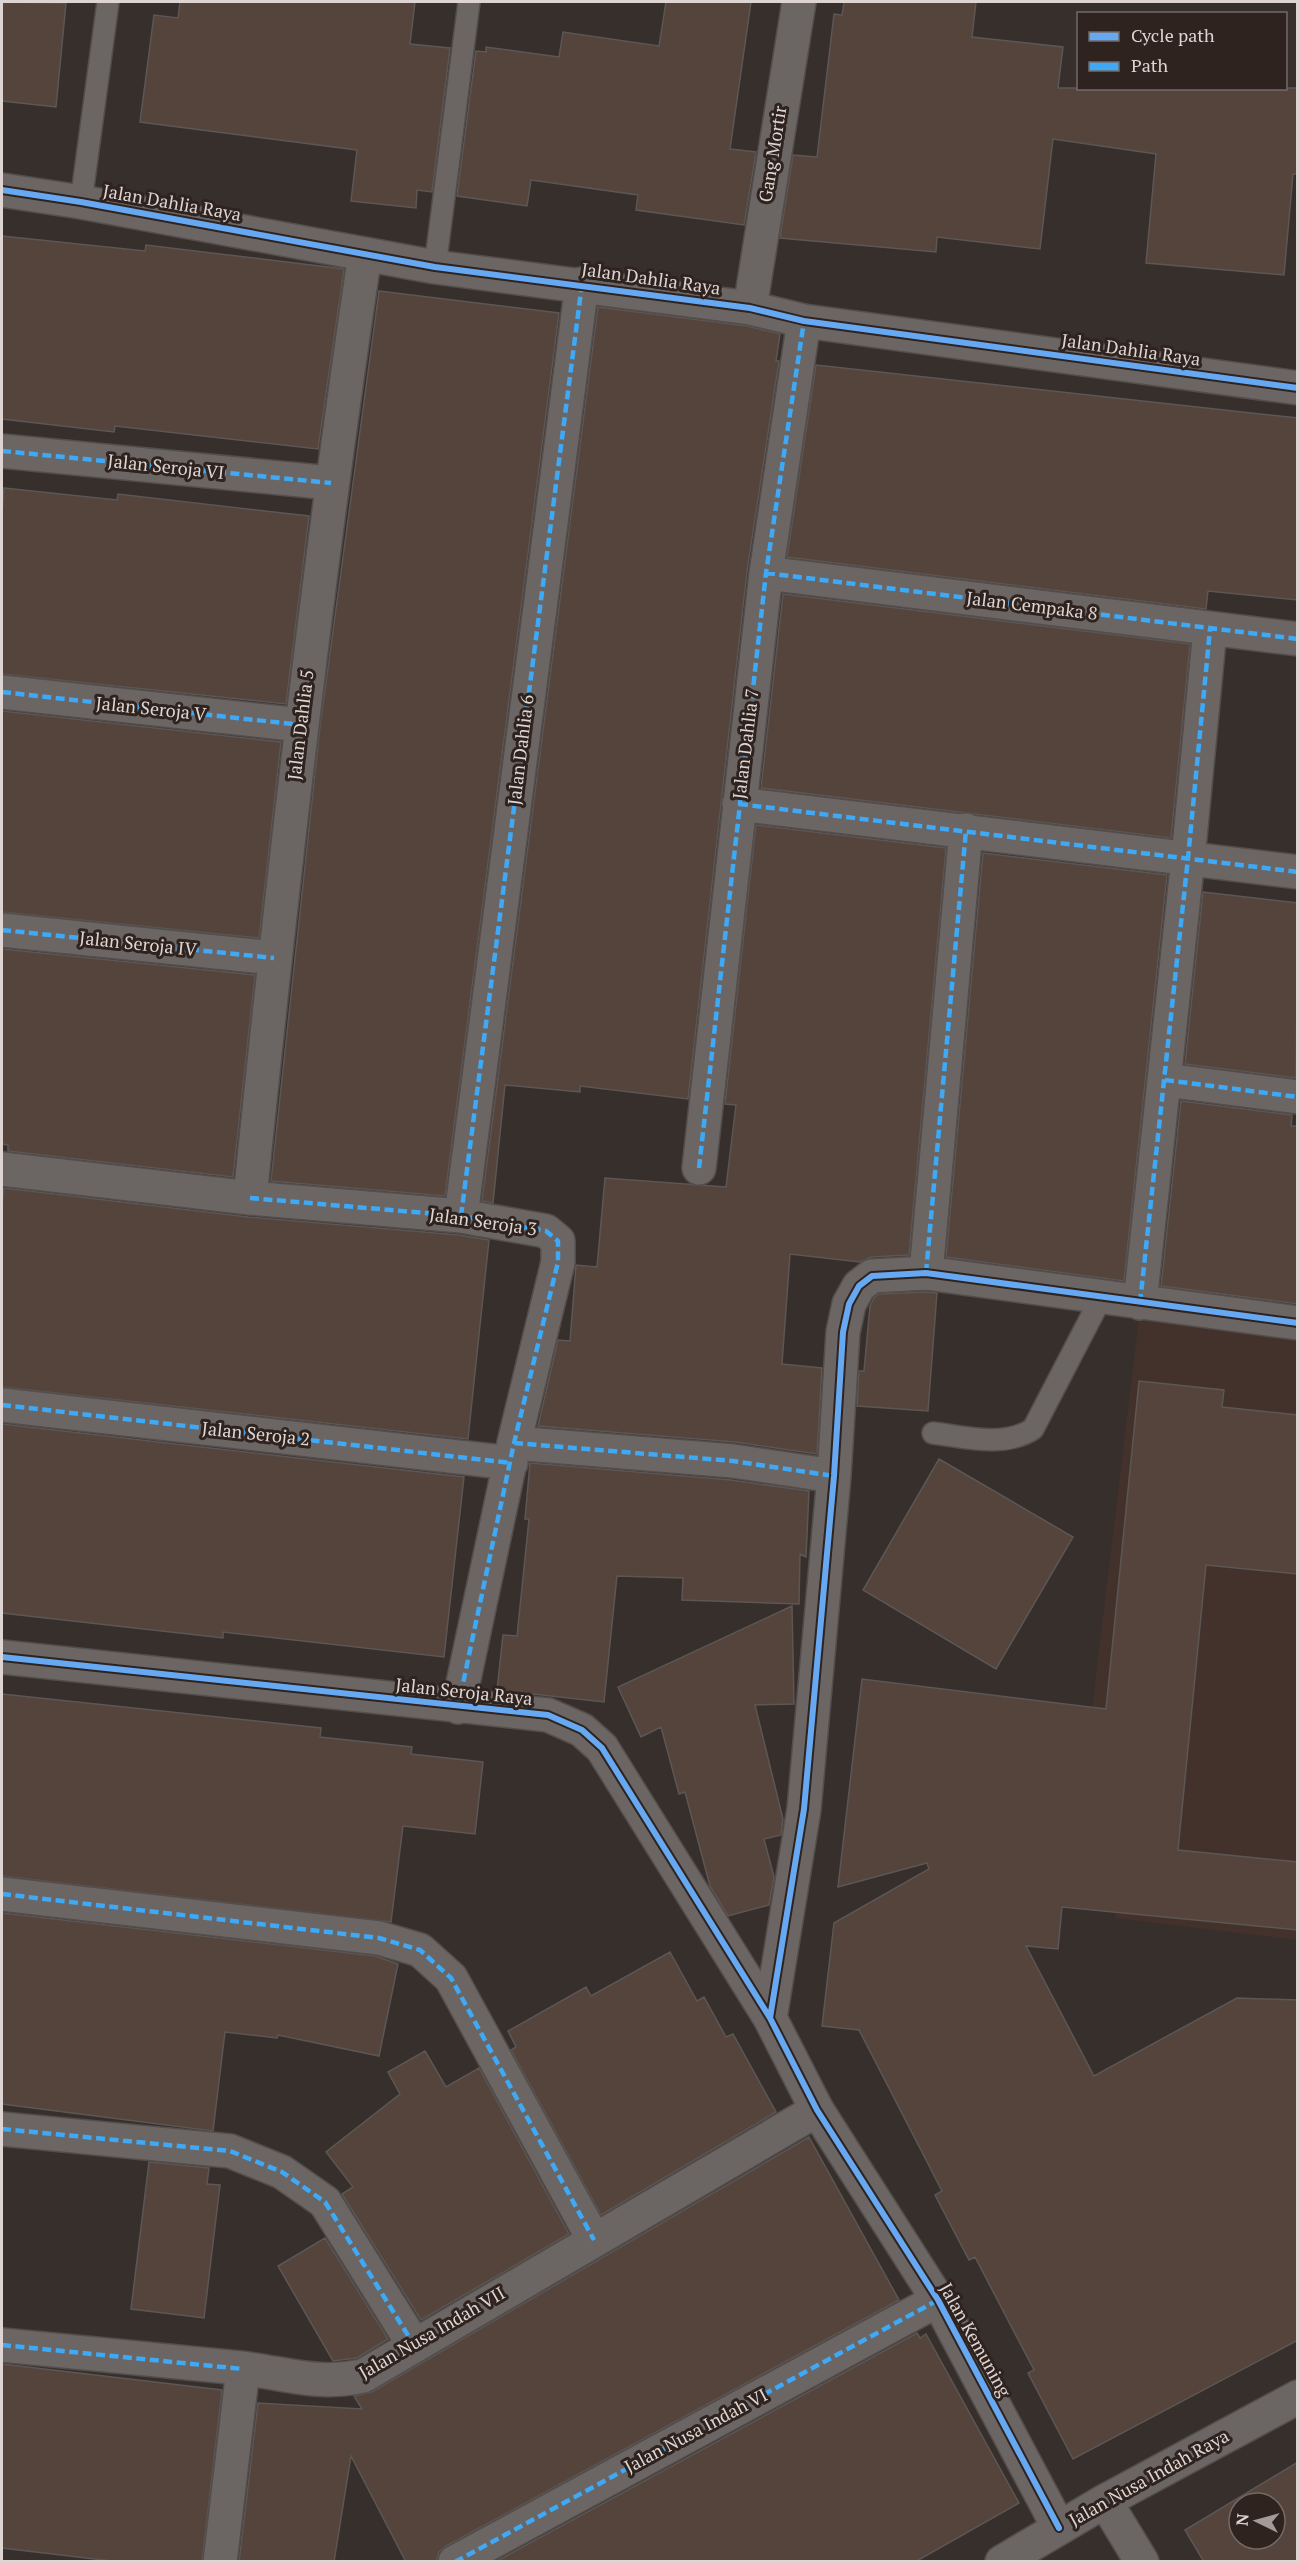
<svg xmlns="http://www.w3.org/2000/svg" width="1299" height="2563" font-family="'PT Serif',serif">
	<rect width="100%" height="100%" fill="#362f2c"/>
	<path fill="#43322b" d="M 1139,1318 L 1297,1337 L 1297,1940 L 1115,1918 L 1121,1846 L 1076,1842 Z"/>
	<path fill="#54443c" stroke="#5c5755" stroke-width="1.5" fill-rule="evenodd" d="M 2,2 L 66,3 L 56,107 L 2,101 Z
		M 180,2 L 415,2 L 410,44 L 450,48 L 432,192 L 417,190 L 416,208 L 351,201 L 357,150 L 140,122 L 154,15 L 178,18 Z
		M 666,2 L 751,2 L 730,149 L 756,152 L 744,225 L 636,210 L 638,195 L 531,180 L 527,206 L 457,196 L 476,51 L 486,52 L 486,47 L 559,57 L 563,32 L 659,46 Z
		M 844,2 L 976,2 L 972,37 L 1063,47 L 1058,88 L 1298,88 L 1298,174 L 1293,174 L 1284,275 L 1146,263 L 1156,154 L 1053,139 L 1040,249 L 937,237 L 936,252 L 780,238 L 793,155 L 817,157 L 834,14 L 842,15 Z
		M 2,236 L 145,251 L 146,245 L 344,269 L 318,449 L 115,426 L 114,432 L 2,419 Z
		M 379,291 L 559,313 L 445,1196 L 271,1181 L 320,727 Z
		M 598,307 L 747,326 L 780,334 L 776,361 L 779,361 L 747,571 L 688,1099 L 580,1086 L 580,1092 L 505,1085 L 493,1203 L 482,1201 Z
		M 816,365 L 1298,418 L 1298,600 L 1208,591 L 1206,609 L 787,557 Z
		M 4,488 L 117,500 L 118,494 L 309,516 L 286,704 L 2,674 L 2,515 Z
		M 783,594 L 1190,644 L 1171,838 L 761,788 Z
		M 2,711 L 281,742 L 259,938 L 2,912 Z
		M 756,825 L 946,848 L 909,1255 L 871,1257 L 860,1262 L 790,1254 L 782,1364 L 822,1368 L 817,1454 L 735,1442 L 538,1426 L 558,1340 L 570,1341 L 576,1265 L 597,1267 L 605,1178 L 726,1187 L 736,1105 L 725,1104 Z
		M 983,853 L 1167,875 L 1124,1281 L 946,1257 Z
		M 1203,892 L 1298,903 L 1296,1078 L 1185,1064 Z
		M 2,949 L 255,975 L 233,1177 L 8,1151 L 8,1145 L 2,1144 Z
		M 1181,1101 L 1292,1115 L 1291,1126 L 1298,1126 L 1298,1304 L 1161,1286 Z
		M 4,1188 L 248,1217 L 459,1235 L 489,1240 L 468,1439 L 2,1387 L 2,1206 Z
		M 925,1292 L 937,1293 L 928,1411 L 857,1406 L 859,1371 L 864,1371 L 870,1306 L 874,1298 L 879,1294 Z
		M 1139,1381 L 1224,1390 L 1222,1407 L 1298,1415 L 1298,1574 L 1206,1565 L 1178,1850 L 1298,1862 L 1298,1930 L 1062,1907 L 1058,1949 L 1026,1946 L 1094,2076 L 1237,1998 L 1298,2000 L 1298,2340 L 1073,2459 L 1028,2373 L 1034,2370 L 975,2257 L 969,2260 L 935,2195 L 942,2191 L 859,2030 L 822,2026 L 834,1923 L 929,1869 L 927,1863 L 838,1887 L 862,1679 L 1106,1709 Z
		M 2,1424 L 464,1477 L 444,1657 L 223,1632 L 223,1638 L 2,1613 Z
		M 939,1459 L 1073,1537 L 996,1669 L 863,1590 Z
		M 530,1463 L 731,1480 L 809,1491 L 806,1557 L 800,1554 L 799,1604 L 682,1600 L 683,1578 L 617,1576 L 604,1702 L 497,1690 L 503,1635 L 517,1636 L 529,1519 L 525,1519 Z
		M 792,1606 L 794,1704 L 755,1705 L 783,1819 L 781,1835 L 764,1839 L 774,1877 L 769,1905 L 728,1916 L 710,1886 L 685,1792 L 679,1794 L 661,1727 L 641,1737 L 618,1687 Z
		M 2,1694 L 321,1728 L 320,1737 L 412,1747 L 411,1754 L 483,1762 L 475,1834 L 403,1826 L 391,1922 L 2,1876 Z
		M 2,1913 L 375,1956 L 398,1964 L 379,2056 L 278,2035 L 277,2038 L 225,2032 L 213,2131 L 2,2104 Z
		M 670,1952 L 697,2001 L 704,1997 L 726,2037 L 733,2034 L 776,2112 L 601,2215 L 511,2050 L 516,2047 L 508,2031 L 586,1987 L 591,1996 Z
		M 425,2051 L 446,2087 L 479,2068 L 569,2234 L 421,2320 L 342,2194 L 353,2187 L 326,2152 L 400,2094 L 388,2072 Z
		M 809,2137 L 899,2300 L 446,2546 L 439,2552 L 436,2562 L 406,2562 L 351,2456 L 334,2562 L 239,2562 L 258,2403 L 362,2409 L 354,2396 L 372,2392 Z
		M 149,2162 L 209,2168 L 207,2184 L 220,2185 L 204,2318 L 131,2309 Z
		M 325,2238 L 388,2339 L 357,2358 L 333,2361 L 278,2266 Z
		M 917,2333 L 920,2338 L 926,2334 L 1019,2503 L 915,2562 L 495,2562 Z
		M 2,2364 L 222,2390 L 202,2562 L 120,2562 L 2,2548 Z
		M 1298,2462 L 1298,2562 L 1204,2562 L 1185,2530 ZM 1239,2503 L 1275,2503 L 1275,2539 L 1239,2539 Z"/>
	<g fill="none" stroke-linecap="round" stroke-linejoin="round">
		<g stroke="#534d4b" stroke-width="24">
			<path id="service" d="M 81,202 L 108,2
				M 435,267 L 469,2
				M 933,1433 C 966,1437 1003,1448 1033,1429 L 1101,1298"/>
		</g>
		<g stroke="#534d4b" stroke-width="36">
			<path id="minor" d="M 2,190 L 81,202 L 435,267 L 750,308 L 804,321 L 1298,388
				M 750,308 L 799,2
				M 2,451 L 331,483
				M 766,573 L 1298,639
				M 2,692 L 301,725
				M 739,804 L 1298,872
				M 2,930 L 274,958
				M 1165,1080 L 1298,1097
				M 699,1168 L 766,573 L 804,321
				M 2,1169 L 250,1198 L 461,1216 L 546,1231 L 558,1241 L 558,1262 L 514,1443 L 458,1707
				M 250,1198 C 282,882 318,568 365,254
				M 461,1216 L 582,284
				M 926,1273 L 966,830
				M 1140,1303 L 1188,858 L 1210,629
				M 2,1405 L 511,1463
				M 514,1443 L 733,1461 L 834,1476
				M 2,1657 L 548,1715 L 582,1730 L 602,1748 L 770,2018 L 817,2110 L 938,2300 L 1059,2528
				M 2,1894 L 379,1938 L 420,1950 L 451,1978 L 594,2240
				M 770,2018 L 804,1809 L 834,1476 L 843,1332 L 849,1304 L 859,1286 L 872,1276 L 926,1273 L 1298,1323
				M 2,2129 L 230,2151 L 282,2172 L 325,2202 L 414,2345
				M 2,2345 C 81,2353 161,2360 240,2368 C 285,2373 316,2386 363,2376 L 817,2110
				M 1105,2501 L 1142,2562
				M 220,2562 L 243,2369
				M 455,2562 L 938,2300
				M 1002,2562 L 1105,2501 L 1298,2397"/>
		</g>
		<use href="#service" stroke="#6b6664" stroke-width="21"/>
		<use href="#minor" stroke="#6b6664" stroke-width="33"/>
		<path stroke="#3fa9f5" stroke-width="4.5" stroke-dasharray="9 4.5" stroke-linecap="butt" d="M 2,451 L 331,483
			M 766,573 L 1298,639
			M 2,692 L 301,725
			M 739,804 L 1298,872
			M 2,930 L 274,958
			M 1165,1080 L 1298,1097
			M 699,1168 L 766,573 L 804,321
			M 250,1198 L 461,1216 L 546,1231 L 558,1241 L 558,1262 L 514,1443 L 458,1707
			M 461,1216 L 582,284
			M 926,1273 L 966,830
			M 1140,1303 L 1188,858 L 1210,629
			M 2,1405 L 511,1463
			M 514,1443 L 733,1461 L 834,1476
			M 2,1894 L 379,1938 L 420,1950 L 451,1978 L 594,2240
			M 2,2129 L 230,2151 L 282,2172 L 325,2202 L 414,2345
			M 2,2345 L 243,2369
			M 455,2562 L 938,2300"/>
		<g stroke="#2f231f" stroke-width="10">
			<path id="cycleway" d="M 2,190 L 81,202 L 435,267 L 750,308 L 804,321 L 1298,388
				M 2,1657 L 548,1715 L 582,1730 L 602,1748 L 770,2018 L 817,2110 L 938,2300 L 1059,2528
				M 770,2018 L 804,1809 L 834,1476 L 843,1332 L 849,1304 L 859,1286 L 872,1276 L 926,1273 L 1298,1323"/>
		</g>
		<use href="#cycleway" stroke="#66a8f1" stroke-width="6"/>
	</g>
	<g text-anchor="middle" stroke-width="6" stroke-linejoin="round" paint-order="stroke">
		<g font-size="18" fill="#ded5d2" stroke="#2f231f">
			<text transform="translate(773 154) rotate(-81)" y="6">Gang Mortir</text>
			<text transform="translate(172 203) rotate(10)" y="6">Jalan Dahlia Raya</text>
			<text transform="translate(651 279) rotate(8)" y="6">Jalan Dahlia Raya</text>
			<text transform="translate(1131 350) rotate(8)" y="6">Jalan Dahlia Raya</text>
			<text transform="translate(166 467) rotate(6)" y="6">Jalan Seroja VI</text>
			<text transform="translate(1032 606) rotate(7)" y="6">Jalan Cempaka 8</text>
			<text transform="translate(151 709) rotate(6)" y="6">Jalan Seroja V</text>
			<text transform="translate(301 725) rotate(-83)" y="6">Jalan Dahlia 5</text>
			<text transform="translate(746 744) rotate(-83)" y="6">Jalan Dahlia 7</text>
			<text transform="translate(521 750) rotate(-83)" y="6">Jalan Dahlia 6</text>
			<text transform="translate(138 944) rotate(6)" y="6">Jalan Seroja IV</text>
			<text transform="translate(483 1222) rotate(8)" y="6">Jalan Seroja 3</text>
			<text transform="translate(256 1434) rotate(6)" y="6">Jalan Seroja 2</text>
			<text transform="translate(464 1692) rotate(6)" y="6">Jalan Seroja Raya</text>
			<text transform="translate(432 2333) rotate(-30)" y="6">Jalan Nusa Indah VII</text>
			<text transform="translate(975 2340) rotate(61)" y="6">Jalan Kemuning</text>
			<text transform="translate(696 2431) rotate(-28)" y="6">Jalan Nusa Indah VI</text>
			<text transform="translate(1149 2478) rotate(-29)" y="6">Jalan Nusa Indah Raya</text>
		</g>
	</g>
	<rect width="1299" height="2563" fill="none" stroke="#ded5d2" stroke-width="6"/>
	<rect x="1077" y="12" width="210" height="78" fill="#2f231f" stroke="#756a67" stroke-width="1.5"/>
	<rect x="1089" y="32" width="30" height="9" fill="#66a8f1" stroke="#756a67" stroke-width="1.5"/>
	<text x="1131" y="42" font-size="18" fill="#ded5d2">Cycle path</text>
	<rect x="1089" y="62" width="30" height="9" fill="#3fa9f5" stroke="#756a67" stroke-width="1.5"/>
	<text x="1131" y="72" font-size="18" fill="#ded5d2">Path</text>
	<g transform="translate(1257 2521) rotate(275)"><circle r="28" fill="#2f231f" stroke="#756a67" stroke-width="1.5"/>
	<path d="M0-4.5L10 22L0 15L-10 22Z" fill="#a39b98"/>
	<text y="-9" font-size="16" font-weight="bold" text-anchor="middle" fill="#ded5d2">N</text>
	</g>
</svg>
